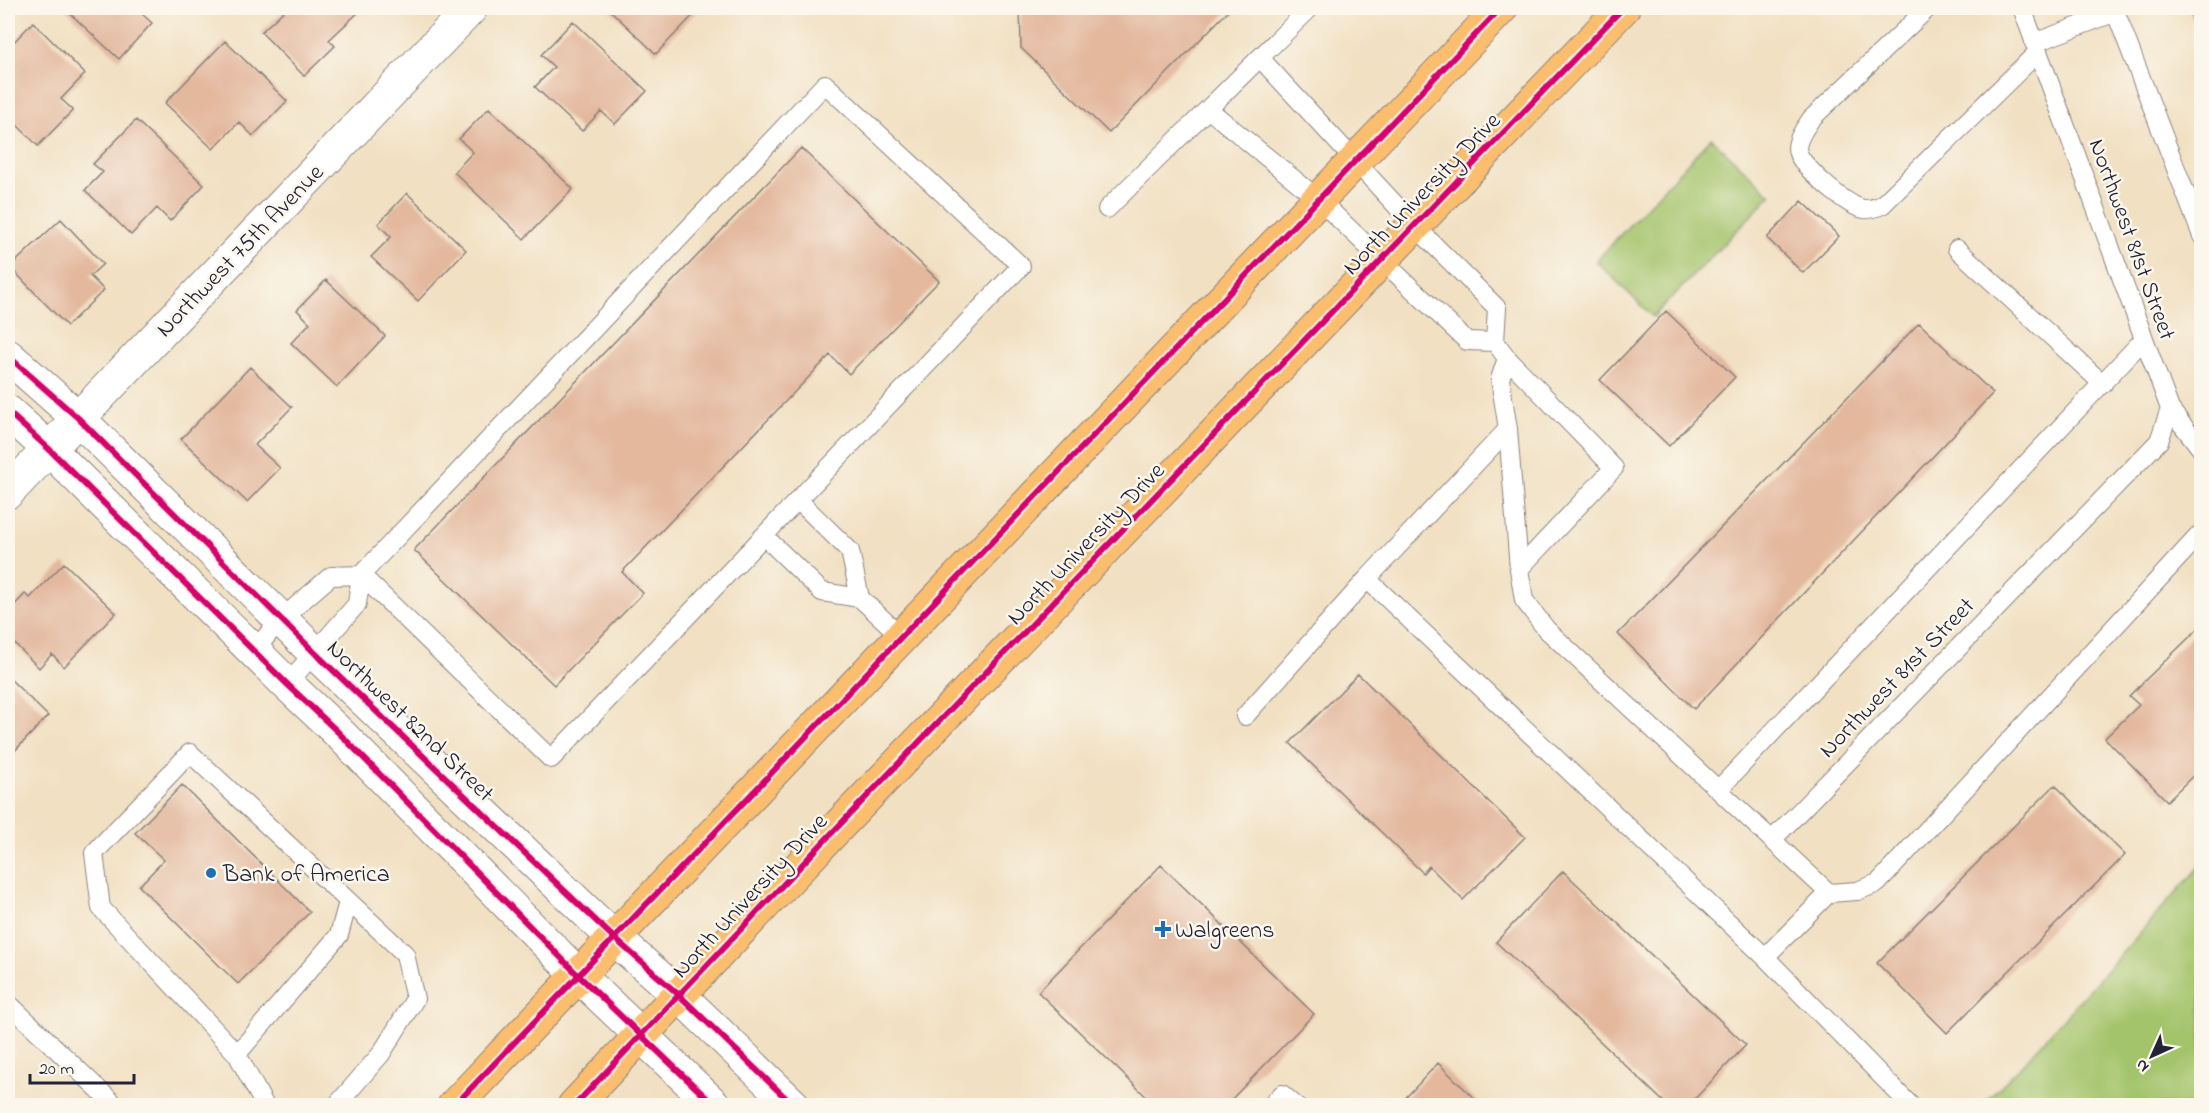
<svg xmlns="http://www.w3.org/2000/svg" width="2209" height="1113" font-family="'Indie Flower',sans-serif">
	<rect width="100%" height="100%" fill="#fbf7ec"/>
	<filter id="ink" filterUnits="userSpaceOnUse"><feTurbulence type="fractalNoise" baseFrequency=".0167" numOctaves="2"/><feDisplacementMap in="SourceGraphic" scale="12" xChannelSelector="R" yChannelSelector="G"/><feConvolveMatrix kernelMatrix="1 2 1 2 8 2 1 2 1" color-interpolation-filters="sRGB"/></filter>
	<filter id="wash" filterUnits="userSpaceOnUse"><feTurbulence type="fractalNoise" baseFrequency=".008" numOctaves="4" result="noise"/><feDisplacementMap in="SourceGraphic" scale="24" xChannelSelector="R" yChannelSelector="G"/><feGaussianBlur stdDeviation="1.35" result="paint"/><feColorMatrix in="noise" values="0 0 0 0 0 0 0 0 0 0 0 0 0 0 0 0 0 1.4 0 .05"/><feComposite in="paint" operator="in"/></filter>
	<g filter="url(#wash)">
		<rect width="100%" height="100%" fill="#f1e0c2"/>
		<path fill="#a4c46c" stroke="#637354" stroke-width="1.5" d="M 1711,138 L 1771,195 L 1653,317 L 1596,261 Z
			M 2201,865 L 2201,1105 L 1982,1105 L 2019,1068 Z"/>
		<g id="blocks">
			<path fill="#e3b89d" d="M 64,8 L 148,8 L 142,14 L 152,23 L 119,59 Z
				M 287,8 L 363,8 L 329,40 L 335,46 L 304,76 L 261,32 Z
				M 615,8 L 700,8 L 656,54 L 611,11 Z
				M 1020,8 L 1231,8 L 1109,133 L 1021,48 Z
				M 2188,8 L 2202,8 L 2202,39 L 2201,39 Z
				M 573,21 L 647,91 L 615,124 L 601,111 L 582,131 L 535,87 L 554,67 L 541,55 Z
				M 33,22 L 85,74 L 61,99 L 73,110 L 38,146 L 8,116 L 8,48 Z
				M 225,41 L 287,101 L 253,136 L 239,122 L 213,149 L 165,103 Z
				M 489,108 L 573,189 L 524,239 L 454,172 L 473,152 L 459,139 Z
				M 136,120 L 204,185 L 170,221 L 157,208 L 131,235 L 85,190 L 103,172 L 93,164 Z
				M 801,148 L 939,281 L 849,374 L 830,355 L 622,572 L 643,593 L 554,685 L 414,550 Z
				M 407,193 L 466,250 L 418,301 L 371,257 L 391,237 L 378,224 Z
				M 1802,201 L 1839,236 L 1803,273 L 1767,238 Z
				M 61,219 L 103,264 L 90,276 L 104,290 L 67,326 L 10,267 Z
				M 326,280 L 385,336 L 337,387 L 291,343 L 310,323 L 297,310 Z
				M 1666,311 L 1735,377 L 1669,446 L 1600,380 Z
				M 1919,323 L 1993,393 L 1694,709 L 1618,634 Z
				M 250,367 L 292,407 L 255,445 L 280,468 L 247,502 L 181,439 Z
				M 64,563 L 116,613 L 64,667 L 52,654 L 39,668 L 8,637 L 8,612 L 25,594 L 30,598 Z
				M 2202,625 L 2202,767 L 2167,801 L 2105,738 L 2139,705 L 2129,696 Z
				M 1358,674 L 1525,837 L 1463,900 L 1429,866 L 1423,873 L 1290,743 Z
				M 8,677 L 48,716 L 8,758 Z
				M 182,785 L 310,912 L 238,984 L 139,886 L 164,860 L 135,833 Z
				M 2055,785 L 2125,855 L 1947,1033 L 1877,963 Z
				M 1161,865 L 1314,1014 L 1225,1106 L 1156,1106 L 1038,992 Z
				M 1563,871 L 1746,1045 L 1688,1106 L 1668,1106 L 1496,942 Z
				M 1438,1063 L 1482,1106 L 1398,1106 Z"/>
		</g>
	</g>
	<g filter="url(#ink)">
		<use href="#blocks" fill-opacity="0" stroke="#8a817e" stroke-width="1.5"/>
		<g fill="none" stroke-linecap="round" stroke-linejoin="round">
			<g stroke="#8a817e" stroke-width="20">
				<path id="service" d="M 1928,8 L 1811,119 C 1805,128 1794,142 1798,153 C 1803,168 1849,208 1864,209 C 1870,210 1877,207 1882,205 L 2038,52
					M 2114,8 L 2202,236
					M 2034,43 L 2116,12
					M 1260,58 L 1415,226 L 1497,308 L 1495,342 L 1507,358 L 1614,468 L 1519,569
					M 1208,109 L 1318,199 L 1467,341 L 1495,342
					M 1107,209 L 1310,8
					M 1957,249 L 2103,384
					M 1507,358 L 1500,379 L 1508,429 L 1519,569 L 1524,600 L 1546,629 L 1772,840 L 2159,441 L 2170,409 L 2022,8
					M 2170,409 L 2202,450
					M 799,501 L 850,551 L 860,598 L 901,636
					M 765,537 L 822,592 L 860,598
					M 1367,579 L 1508,429
					M 254,651 L 280,620 L 331,576 L 361,575 L 551,759 L 1021,266 L 825,84 L 361,575 L 357,604 L 287,684
					M 1245,716 L 1367,579 L 1765,957 L 1829,893
					M 1718,790 L 2144,339
					M 1772,840 L 1829,893 L 1857,891 L 1878,883 L 2202,532
					M 1765,957 L 1910,1105
					M 8,1003 L 116,1106
					M 237,1054 L 339,935 L 348,902
					M 265,1106 L 237,1054 L 101,908 L 94,853 L 190,753 L 405,954 L 415,999 L 381,1054 L 336,1106
					M 1271,1106 L 1282,1094 L 1296,1106"/>
			</g>
			<g stroke="#8a817e" stroke-width="35">
				<path id="minor" d="M 8,492 L 471,8"/>
			</g>
			<g stroke="#8a817e" stroke-width="35">
				<path id="tertiary" d="M 8,356 L 78,418 L 315,653 L 613,937 L 679,995 L 794,1106
					M 8,412 L 49,449 L 287,684 L 339,733 L 577,974 L 715,1106"/>
			</g>
			<g stroke="#8a817e" stroke-width="35">
				<path id="primary" d="M 454,1106 L 1501,8
					M 574,1106 L 829,836 L 1623,8"/>
			</g>
			<use href="#service" stroke="#fff" stroke-width="18"/>
			<use href="#minor" stroke="#fff" stroke-width="33"/>
			<use href="#tertiary" stroke="#fff" stroke-width="33"/>
			<use href="#primary" stroke="#fbbd6e" stroke-width="33"/>
			<g stroke="#fbf7ec" stroke-width="10">
				<path id="cycleway" d="M 8,356 L 78,418 L 315,653 L 613,937 L 679,995 L 794,1106
					M 8,412 L 49,449 L 287,684 L 339,733 L 577,974 L 715,1106
					M 454,1106 L 1501,8
					M 574,1106 L 829,836 L 1623,8"/>
			</g>
			<use href="#cycleway" stroke="#d6006c" stroke-width="6"/>
		</g>
	</g>
	<g fill="#1f6fb2" stroke="#fbf7ec" stroke-width="2">
		<circle cx="211" cy="873" r="6"/>
		<path d="M1160 920h6v6h6v6h-6v6h-6v-6h-6v-6h6z"/>
	</g>
	<g text-anchor="middle" stroke-width="5" stroke-linejoin="round" paint-order="stroke">
		<g font-size="24" fill="#22223b" stroke="#fbf7ec">
			<text transform="translate(1421 193) rotate(-46)" y="8">North University Drive</text>
			<text transform="translate(2133 239) rotate(70)" y="8">Northwest 81st Street</text>
			<text transform="translate(239 250) rotate(-46)" y="8">Northwest 75th Avenue</text>
			<text transform="translate(1085 543) rotate(-46)" y="8">North University Drive</text>
			<text transform="translate(1896 677) rotate(-46)" y="8">Northwest 81st Street</text>
			<text transform="translate(411 720) rotate(44)" y="8">Northwest 82nd Street</text>
			<text transform="translate(749 895) rotate(-47)" y="8">North University Drive</text>
		</g>
		<g font-size="24" fill="#22223b" stroke="#fbf7ec" text-anchor="start">
			<text x="223" y="881">Bank of America</text>
			<text x="1175" y="937">Walgreens</text>
		</g>
	</g>
	<rect width="2209" height="1113" fill="none" stroke="#fbf7ec" stroke-width="30"/>
	<g transform="translate(2152 1056) rotate(225)" stroke="#fbf7ec" stroke-width="4.5" paint-order="stroke">
	<path d="M0-4.5L10 22L0 15L-10 22Z" fill="#22223b"/>
	<text y="-9" font-size="16" font-weight="bold" text-anchor="middle" fill="#22223b">N</text>
	</g>
	<path d="M30 1074v9h104v-9" fill="none" stroke="#22223b" stroke-width="3"/>
	<text x="39" y="1074" font-size="18" fill="#22223b" stroke="#fbf7ec" stroke-width="4.5" paint-order="stroke">20 m</text>
</svg>
